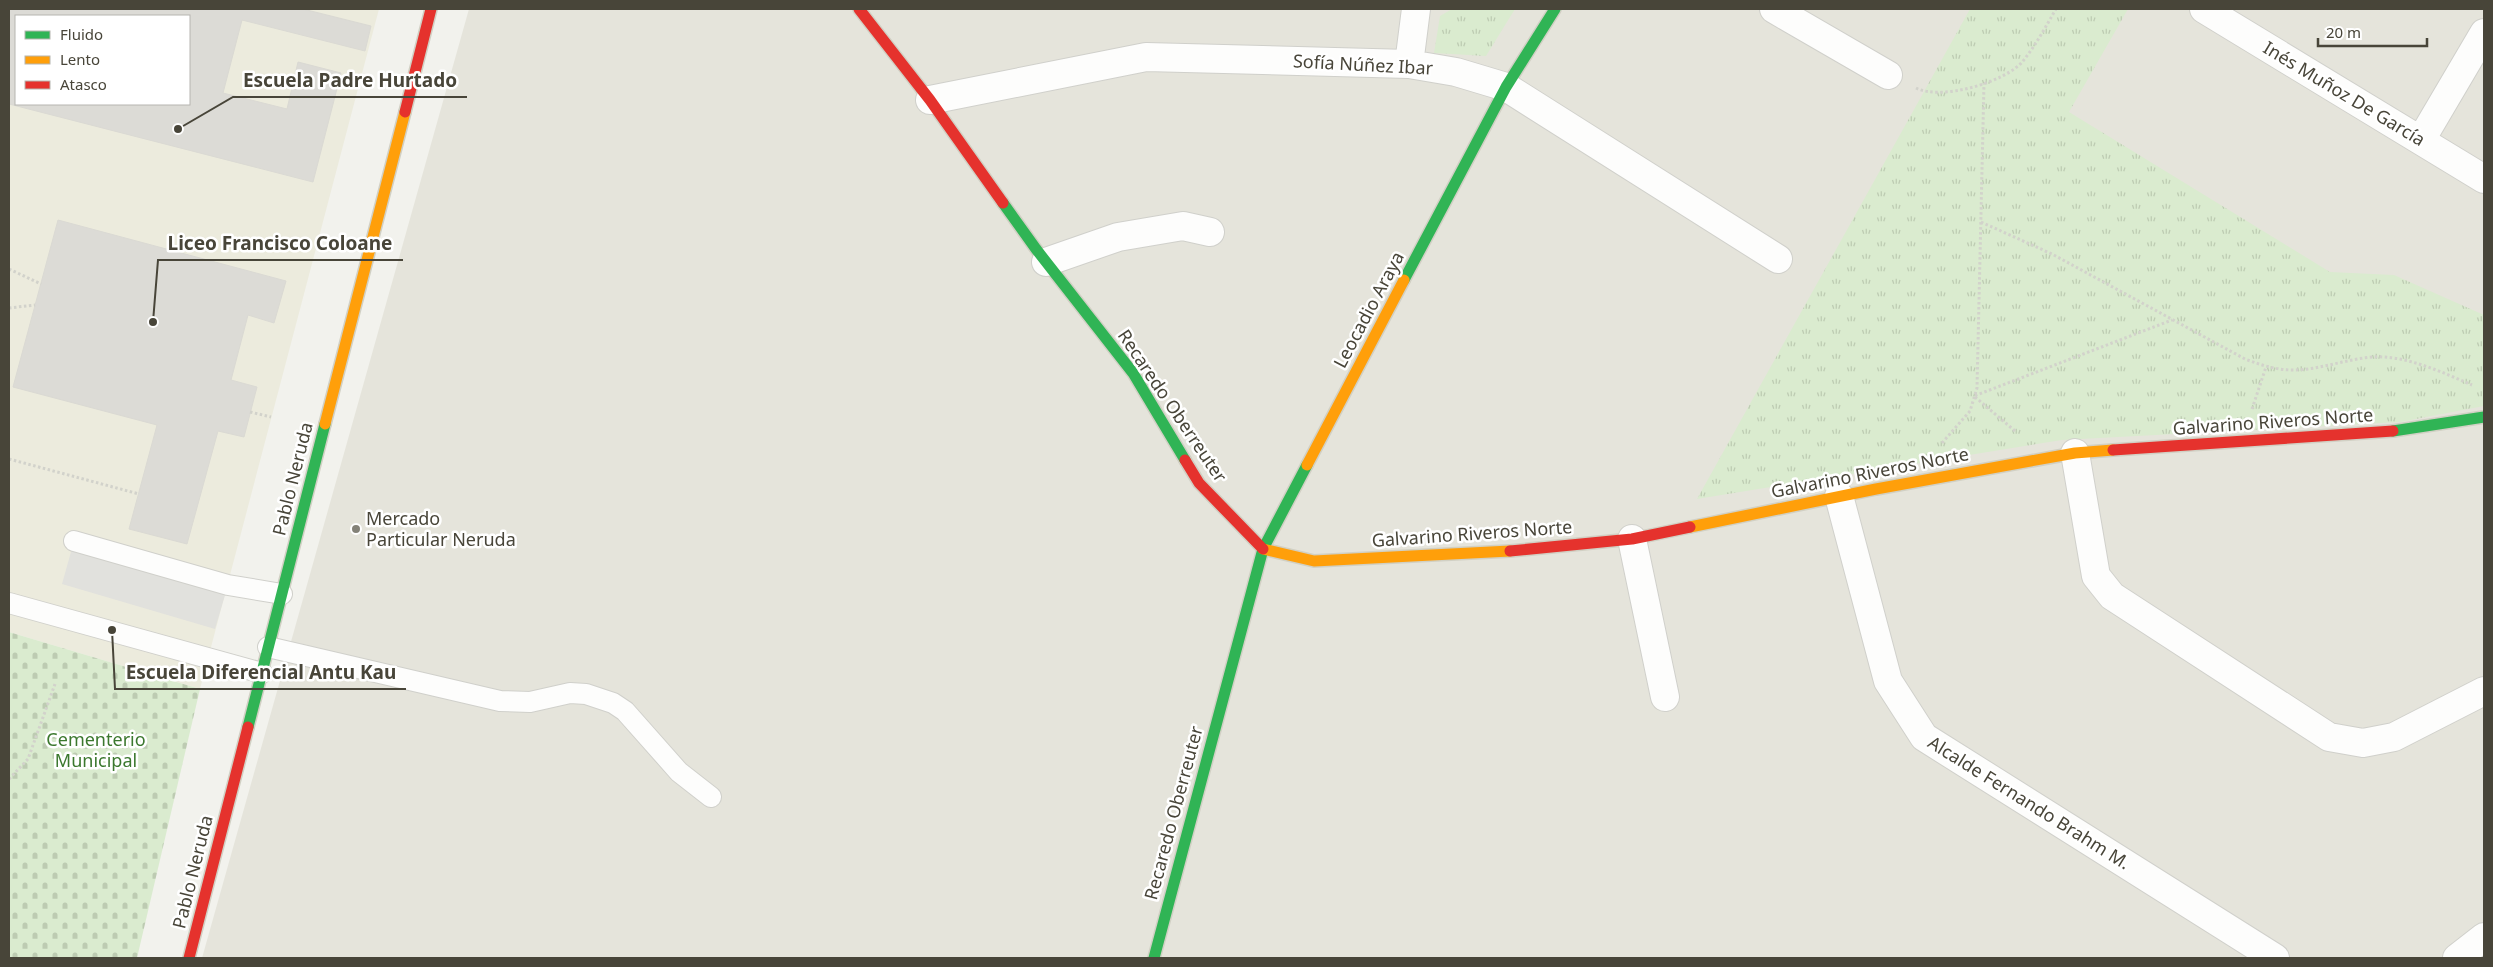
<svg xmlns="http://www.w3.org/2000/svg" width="2493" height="967" font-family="'Noto Sans',sans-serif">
	<defs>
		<pattern id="grass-tufts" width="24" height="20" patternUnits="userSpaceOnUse" patternTransform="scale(1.25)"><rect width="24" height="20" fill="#daebcf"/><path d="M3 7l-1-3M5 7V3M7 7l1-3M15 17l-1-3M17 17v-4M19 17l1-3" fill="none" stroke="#bdcbb2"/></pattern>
		<pattern id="cemetery-stones" width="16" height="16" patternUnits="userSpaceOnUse" patternTransform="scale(1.25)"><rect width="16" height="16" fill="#daebcf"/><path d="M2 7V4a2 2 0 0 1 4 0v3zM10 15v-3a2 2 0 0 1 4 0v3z" fill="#bdcbb2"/></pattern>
	</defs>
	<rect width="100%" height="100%" fill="#f2f2ed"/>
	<path fill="#e5e4db" d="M 469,9 L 2484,9 L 2484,958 L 202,958 Z"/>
	<path fill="#ecebdd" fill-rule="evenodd" d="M 9,9 L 379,9 L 200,689 L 9,632 ZM 16,16 L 189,16 L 189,104 L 16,104 Z"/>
	<path fill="url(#grass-tufts)" d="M 1452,9 L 1515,9 L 1486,56 L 1434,53 L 1440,16 Z
		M 1970,9 L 2128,9 L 2069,112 L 2330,272 L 2394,275 L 2484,315 L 2484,406 L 2400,422 L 2062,440 L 1697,499 Z"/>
	<path fill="url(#cemetery-stones)" d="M 9,632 L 200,689 L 137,958 L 9,958 Z"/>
	<path fill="#e1e1dd" d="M 74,541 L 228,585 L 215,629 L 62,584 Z"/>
	<path fill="#dcdbd6" stroke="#dad9d3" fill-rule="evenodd" d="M 9,9 L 303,9 L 371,26 L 365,51 L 242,20 L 223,93 L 287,109 L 298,62 L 341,73 L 313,182 L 9,104 ZM 16,16 L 189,16 L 189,104 L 16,104 Z
		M 58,220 L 286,281 L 274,323 L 248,315 L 231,380 L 257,387 L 244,437 L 218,431 L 187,544 L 129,529 L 157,425 L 13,387 Z"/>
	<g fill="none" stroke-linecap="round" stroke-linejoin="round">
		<g stroke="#d0d0cb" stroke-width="22">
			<path id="lane" d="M 74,541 L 228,585 L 282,594
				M 9,603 L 262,673
				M 268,647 L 500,701 L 530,702 L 570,693 L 586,694 L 613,703 L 625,711 L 679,772 L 711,797"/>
		</g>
		<g stroke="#d0d0cb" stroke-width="30">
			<path id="street" d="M 1774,9 L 1888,75
				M 2204,9 L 2484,179
				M 1409,64 L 1416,9
				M 930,100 L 1146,57 L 1409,64 L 1456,72 L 1506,87 L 1778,259
				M 2421,140 L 2484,33
				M 1046,262 L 1118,237 L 1183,226 L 1210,232
				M 2075,453 L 2096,576 L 2112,596 L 2329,737 L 2363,743 L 2394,737 L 2484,691
				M 1839,496 L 1888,681 L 1924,737 L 2275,958
				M 1632,539 L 1665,697
				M 2457,958 L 2484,937"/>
		</g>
		<g stroke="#d1d0c4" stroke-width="14">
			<path id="fast" d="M 1003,203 L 1036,249 L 1133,373 L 1185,460
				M 1404,280 L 1506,87 L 1555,9
				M 2393,431 L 2484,417
				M 248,727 L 325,424
				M 1154,958 L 1263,549 L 1307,465"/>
		</g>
		<g stroke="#d1d0c4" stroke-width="14">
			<path id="slow" d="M 325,424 L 405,112
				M 1307,465 L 1404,280
				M 1690,527 L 1876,489 L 2075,453 L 2113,450
				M 1263,549 L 1314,561 L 1510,551"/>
		</g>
		<g stroke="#d1d0c4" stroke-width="14">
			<path id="jam" d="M 859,9 L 930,100 L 1003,203
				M 405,112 L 431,9
				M 2113,450 L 2393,431
				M 1185,460 L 1199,483 L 1263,549
				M 1510,551 L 1632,539 L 1690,527
				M 189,958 L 248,727"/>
		</g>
		<path stroke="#d2d2cb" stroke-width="3" stroke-dasharray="2.5 2.5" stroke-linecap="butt" d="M 1916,88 C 1941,101 2006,82 2023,61 C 2036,45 2046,26 2056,9
			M 1981,222 L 2052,254 L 2245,359 C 2261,365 2276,370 2293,370 C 2319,370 2346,359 2373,357 C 2405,355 2442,372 2472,385
			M 9,269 L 41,284
			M 9,308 L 35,305
			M 2252,409 L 2266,367
			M 250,412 L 271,417
			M 2015,431 L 1974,396 L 2172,320
			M 1942,443 L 1970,411 L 1977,388 L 1984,83
			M 9,459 L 139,494
			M 9,779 L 28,759 L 55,684"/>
		<use href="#lane" stroke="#fdfdfc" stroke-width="20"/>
		<use href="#street" stroke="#fdfdfc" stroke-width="28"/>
		<use href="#fast" stroke="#30b455" stroke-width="11"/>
		<use href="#slow" stroke="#ff9f0a" stroke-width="11"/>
		<use href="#jam" stroke="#e5322d" stroke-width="11"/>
	</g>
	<circle fill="#848278" stroke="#fff" stroke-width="2" cx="356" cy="529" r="5"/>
	<g text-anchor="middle" stroke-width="5" stroke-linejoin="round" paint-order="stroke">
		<g font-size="18" fill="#484539" stroke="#fff">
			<text transform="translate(1363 65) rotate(3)" y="6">Sofía Núñez Ibar</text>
			<text transform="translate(2344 94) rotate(31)" y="6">Inés Muñoz De García</text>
			<text transform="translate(1369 310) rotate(-62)" y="6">Leocadio Araya</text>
			<text transform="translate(1172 406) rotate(56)" y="6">Recaredo Oberreuter</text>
			<text transform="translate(2273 422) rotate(-4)" y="6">Galvarino Riveros Norte</text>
			<text transform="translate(1870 473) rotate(-11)" y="6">Galvarino Riveros Norte</text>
			<text transform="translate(293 479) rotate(-76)" y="6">Pablo Neruda</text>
			<text transform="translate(1472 534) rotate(-4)" y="6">Galvarino Riveros Norte</text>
			<text transform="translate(2029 803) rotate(32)" y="6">Alcalde Fernando Brahm M.</text>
			<text transform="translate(1174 813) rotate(-75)" y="6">Recaredo Oberreuter</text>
			<text transform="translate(193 872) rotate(-76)" y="6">Pablo Neruda</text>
		</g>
		<g font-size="18" fill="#484539" stroke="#fff" text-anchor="start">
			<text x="366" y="525">Mercado<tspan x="366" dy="21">Particular Neruda</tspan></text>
		</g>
		<g font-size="18" fill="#3b782e" stroke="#fff">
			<text x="96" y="746">Cementerio<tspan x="96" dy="21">Municipal</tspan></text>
		</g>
	</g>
	<path fill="none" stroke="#484539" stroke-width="2" d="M178 129L233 97H467M153 322L158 260H403M112 630L115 689H406"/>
	<g fill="#484539" stroke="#fff" stroke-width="2">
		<circle cx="178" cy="129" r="5"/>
		<circle cx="153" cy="322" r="5"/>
		<circle cx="112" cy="630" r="5"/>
	</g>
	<g font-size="19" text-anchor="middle" font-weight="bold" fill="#484539" stroke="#fff" stroke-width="5" stroke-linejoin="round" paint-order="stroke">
		<text x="350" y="87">Escuela Padre Hurtado</text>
		<text x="280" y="250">Liceo Francisco Coloane</text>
		<text x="261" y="679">Escuela Diferencial Antu Kau</text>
	</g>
	<rect width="2493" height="967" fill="none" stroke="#484539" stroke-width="20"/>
	<rect x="15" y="15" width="175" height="90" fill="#ffffff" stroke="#b6b5b0"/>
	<rect x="25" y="31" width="25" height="8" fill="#30b455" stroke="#b6b5b0"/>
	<text x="60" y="40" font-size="15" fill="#484539">Fluido</text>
	<rect x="25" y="56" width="25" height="8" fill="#ff9f0a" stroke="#b6b5b0"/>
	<text x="60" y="65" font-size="15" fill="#484539">Lento</text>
	<rect x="25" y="81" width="25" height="8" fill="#e5322d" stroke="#b6b5b0"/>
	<text x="60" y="90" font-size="15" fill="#484539">Atasco</text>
	<path d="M2318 38v8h109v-8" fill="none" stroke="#484539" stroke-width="2.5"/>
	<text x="2326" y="38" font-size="15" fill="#484539" stroke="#ffffff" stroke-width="4" paint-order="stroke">20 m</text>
</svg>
